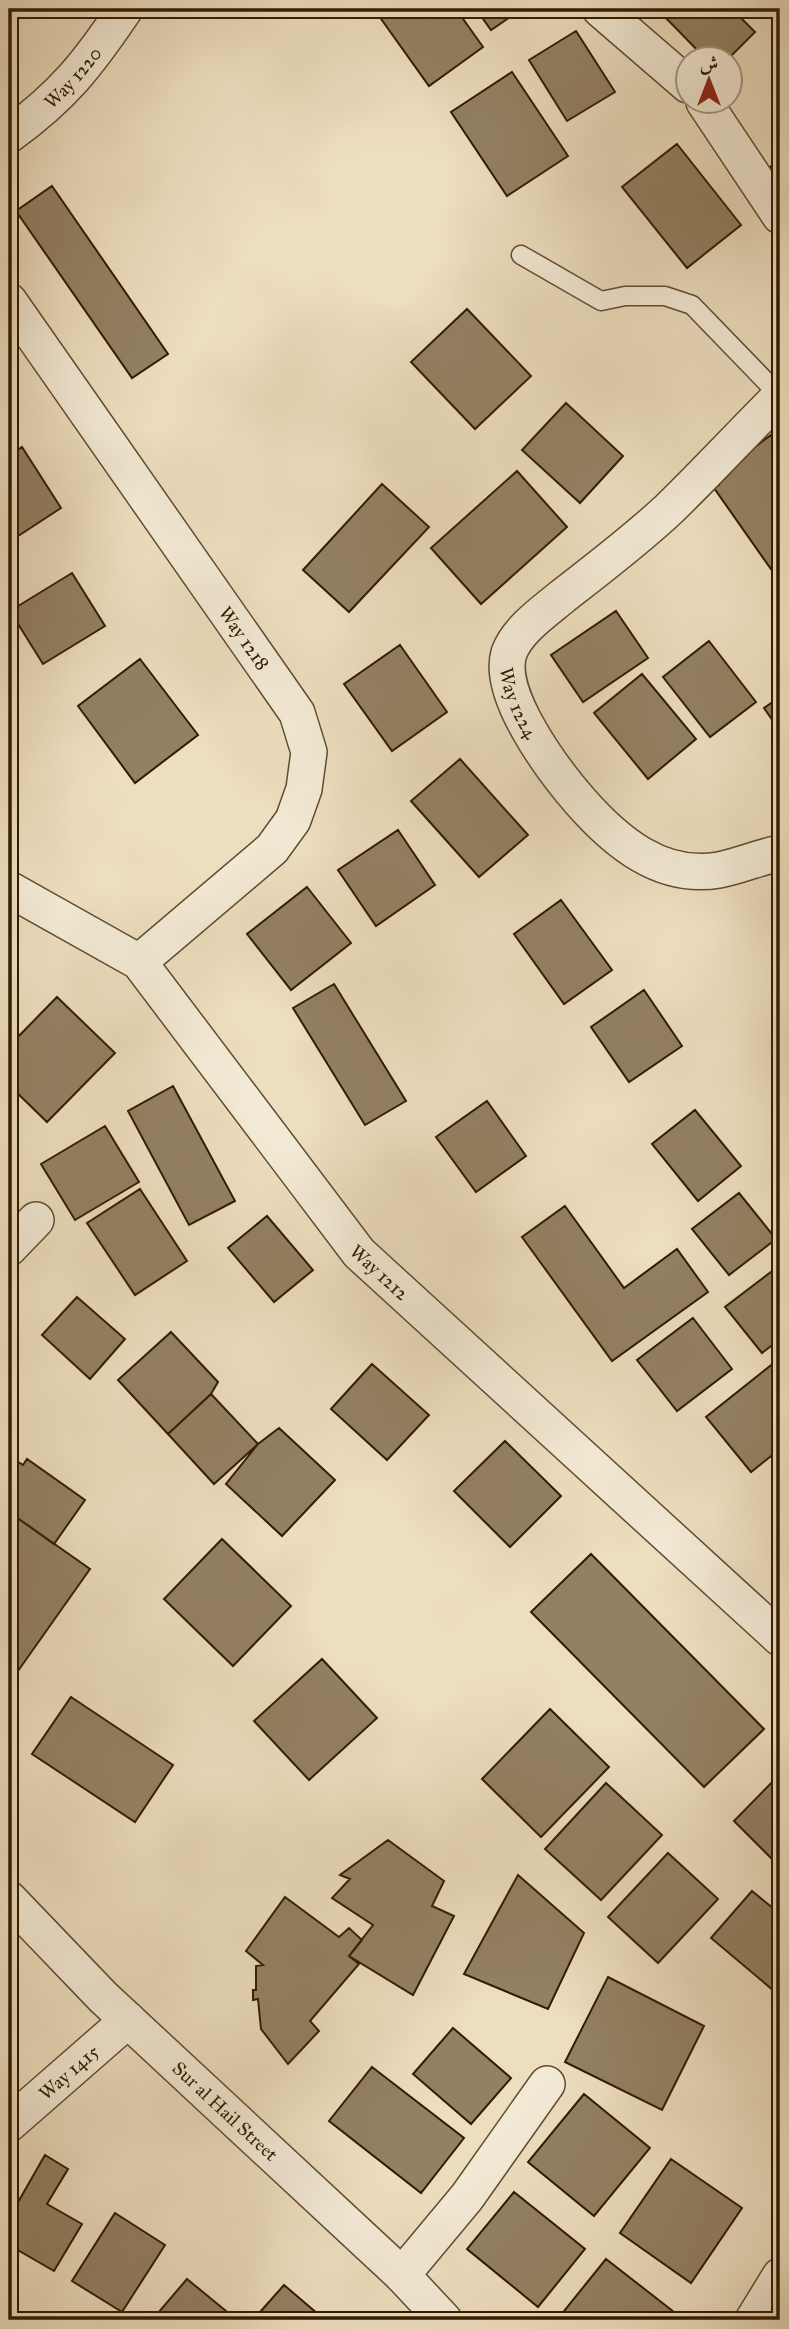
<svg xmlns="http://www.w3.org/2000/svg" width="789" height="2329" font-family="'IM FELL Great Primer',Amiri,serif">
	<rect width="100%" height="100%" fill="#eddebf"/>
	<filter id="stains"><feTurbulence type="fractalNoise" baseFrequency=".00286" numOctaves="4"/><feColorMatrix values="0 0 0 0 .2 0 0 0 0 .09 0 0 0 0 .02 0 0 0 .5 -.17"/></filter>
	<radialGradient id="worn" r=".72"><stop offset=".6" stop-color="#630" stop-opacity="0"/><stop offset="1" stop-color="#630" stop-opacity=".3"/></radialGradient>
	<path fill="#938163" stroke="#311c00" stroke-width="2" d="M 390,9 L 456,9 L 483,47 L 429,86 L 379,16 Z
		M 476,9 L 522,9 L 491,30 Z
		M 661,9 L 732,9 L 755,32 L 727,60 L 707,60 L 659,11 Z
		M 764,9 L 780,9 L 780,10 L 773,18 Z
		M 576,31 L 615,92 L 567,121 L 529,60 Z
		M 512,72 L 568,156 L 507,196 L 451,112 Z
		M 677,144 L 741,225 L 687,268 L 622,187 Z
		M 780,158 L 780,178 L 770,167 Z
		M 52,186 L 168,354 L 132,378 L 16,211 Z
		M 467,309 L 531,376 L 475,429 L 411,362 Z
		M 566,403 L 623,456 L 580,503 L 522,450 Z
		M 771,435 L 780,449 L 780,582 L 714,488 L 719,485 L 714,477 Z
		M 22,447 L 61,508 L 9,542 L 9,456 Z
		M 517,471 L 567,527 L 481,604 L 431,548 Z
		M 382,484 L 429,527 L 349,612 L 303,570 Z
		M 72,573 L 105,626 L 43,664 L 10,611 Z
		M 616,611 L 648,658 L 583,702 L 551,655 Z
		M 709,641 L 756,702 L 710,737 L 663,677 Z
		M 400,645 L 447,712 L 392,751 L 344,684 Z
		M 140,659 L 198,735 L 135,783 L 78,706 Z
		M 642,674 L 696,739 L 648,779 L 594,713 Z
		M 780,697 L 780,731 L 764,708 Z
		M 460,759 L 528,835 L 479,877 L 411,801 Z
		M 398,830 L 435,885 L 376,926 L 338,870 Z
		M 307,887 L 351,943 L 291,990 L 247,934 Z
		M 561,900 L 612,970 L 564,1004 L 514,934 Z
		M 334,984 L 406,1101 L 365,1125 L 293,1008 Z
		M 644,990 L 682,1046 L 629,1082 L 591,1027 Z
		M 57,997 L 115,1053 L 47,1122 L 9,1085 L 9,1046 Z
		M 173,1086 L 235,1201 L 189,1225 L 128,1111 Z
		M 487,1101 L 526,1156 L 476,1192 L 436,1137 Z
		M 695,1110 L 741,1166 L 698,1201 L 652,1144 Z
		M 105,1126 L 139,1182 L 75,1220 L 41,1164 Z
		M 140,1189 L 187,1261 L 135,1295 L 87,1223 Z
		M 739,1193 L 776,1239 L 729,1275 L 692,1229 Z
		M 565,1206 L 624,1288 L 677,1249 L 708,1292 L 612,1361 L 522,1237 Z
		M 267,1216 L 313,1270 L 274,1302 L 228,1248 Z
		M 780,1265 L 780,1339 L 762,1353 L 725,1307 Z
		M 77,1297 L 125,1339 L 90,1379 L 42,1335 Z
		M 693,1318 L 732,1369 L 677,1411 L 637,1360 Z
		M 171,1332 L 218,1382 L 211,1394 L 168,1434 L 118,1380 Z
		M 780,1358 L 780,1449 L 751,1472 L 706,1417 Z
		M 372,1364 L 429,1415 L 387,1460 L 331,1409 Z
		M 211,1394 L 258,1444 L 214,1484 L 168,1434 Z
		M 279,1428 L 335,1480 L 282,1536 L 226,1484 L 258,1444 Z
		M 505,1441 L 561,1496 L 510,1547 L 454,1491 Z
		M 9,1456 L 23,1465 L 27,1459 L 85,1500 L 54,1544 L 9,1512 Z
		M 9,1512 L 90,1569 L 18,1671 L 9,1665 Z
		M 222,1539 L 291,1606 L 233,1666 L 164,1599 Z
		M 591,1554 L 764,1729 L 704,1787 L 531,1612 Z
		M 322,1659 L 377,1718 L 309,1780 L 254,1721 Z
		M 71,1697 L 173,1765 L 135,1822 L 32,1754 Z
		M 550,1709 L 609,1767 L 541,1837 L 482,1779 Z
		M 780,1774 L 780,1867 L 734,1821 Z
		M 606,1783 L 662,1835 L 601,1900 L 545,1849 Z
		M 388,1840 L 444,1881 L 432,1906 L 454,1916 L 413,1995 L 349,1956 L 373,1925 L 332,1898 L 350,1879 L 340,1875 Z
		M 668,1853 L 718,1899 L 658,1963 L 608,1917 Z
		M 518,1875 L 584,1933 L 548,2009 L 464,1974 Z
		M 752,1891 L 780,1914 L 780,1996 L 711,1938 Z
		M 285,1897 L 339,1937 L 349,1928 L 362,1940 L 349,1956 L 359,1964 L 310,2021 L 319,2031 L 288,2064 L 261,2029 L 258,1999 L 253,2000 L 253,1990 L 256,1990 L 256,1966 L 263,1965 L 246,1951 Z
		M 608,1977 L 704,2026 L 662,2110 L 565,2062 Z
		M 453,2028 L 511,2078 L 471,2124 L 413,2074 Z
		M 372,2067 L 464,2138 L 421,2193 L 329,2121 Z
		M 584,2094 L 650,2148 L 594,2216 L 528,2162 Z
		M 45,2155 L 68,2169 L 47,2204 L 82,2224 L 54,2271 L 9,2245 L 9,2218 Z
		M 671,2159 L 742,2208 L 691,2283 L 620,2233 Z
		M 514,2192 L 585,2249 L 538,2307 L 467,2249 Z
		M 115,2213 L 165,2245 L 122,2312 L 72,2281 Z
		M 606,2259 L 683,2319 L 682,2320 L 565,2320 L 560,2316 Z
		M 187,2279 L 237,2320 L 152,2320 Z
		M 284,2285 L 325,2320 L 253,2320 Z"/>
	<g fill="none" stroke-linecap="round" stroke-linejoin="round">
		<g stroke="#604c30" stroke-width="21">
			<path id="lane" d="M 521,255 L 601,301 L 625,296 L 665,296 L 692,305 L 780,396"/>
		</g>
		<g stroke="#604c30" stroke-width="38">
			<g id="street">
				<path d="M 600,9 L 688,85"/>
				<path d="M 704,102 L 780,216"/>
				<path id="s1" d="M 9,135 C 63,96 88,64 125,9"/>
				<path id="s2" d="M 9,301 L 297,713 L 309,752 L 304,789 L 293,820 L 272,849 L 139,962"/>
				<path id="s3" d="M 780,396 C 743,433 707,472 669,509 C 636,540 599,568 563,596 C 545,611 517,630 509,653 C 496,694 553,770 580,801 C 616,842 661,880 719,870 C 740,866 760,857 780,853"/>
				<path id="s4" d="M 9,889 L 139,962 L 359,1253 L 780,1638"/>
				<path d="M 9,1248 L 36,1220"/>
				<path id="s5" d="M 9,1899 L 103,1997 L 402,2275 L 444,2320"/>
				<path id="s6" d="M 9,2124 L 128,2020"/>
				<path d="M 402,2275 L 467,2197 L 547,2084"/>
				<path d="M 753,2320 L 780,2276"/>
			</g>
		</g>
		<use href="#lane" stroke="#f3ead5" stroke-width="18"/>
		<use href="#street" stroke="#f3ead5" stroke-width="35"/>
	</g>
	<g text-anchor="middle" stroke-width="5" stroke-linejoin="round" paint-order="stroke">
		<g font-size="19" fill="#311c00" stroke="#f3ead5">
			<text dy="7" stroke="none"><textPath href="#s1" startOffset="86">Way 1220</textPath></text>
			<text dy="7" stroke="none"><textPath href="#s2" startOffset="411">Way 1218</textPath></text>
			<text dy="7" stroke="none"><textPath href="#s3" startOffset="427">Way 1224</textPath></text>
			<text dy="7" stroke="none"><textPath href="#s4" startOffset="542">Way 1212</textPath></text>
			<text dy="7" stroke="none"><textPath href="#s6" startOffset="79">Way 1415</textPath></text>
			<text dy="7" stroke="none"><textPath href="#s5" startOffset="303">Sur al Hail Street</textPath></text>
		</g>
	</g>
	<rect width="789" height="2329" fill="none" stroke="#eddebf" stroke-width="35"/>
	<rect x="10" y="10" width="768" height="2308" fill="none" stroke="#311c00" stroke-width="3.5"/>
	<rect x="18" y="18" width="754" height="2294" fill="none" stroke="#311c00" stroke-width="2"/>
	<g transform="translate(709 80)"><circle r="33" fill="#f3ead5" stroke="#a59880" stroke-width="2"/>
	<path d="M0-5L12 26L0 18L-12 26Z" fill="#8f2418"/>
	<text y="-10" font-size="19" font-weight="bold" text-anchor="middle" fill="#311c00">ش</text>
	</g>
	<rect width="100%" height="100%" filter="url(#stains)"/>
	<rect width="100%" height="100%" fill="url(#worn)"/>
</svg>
